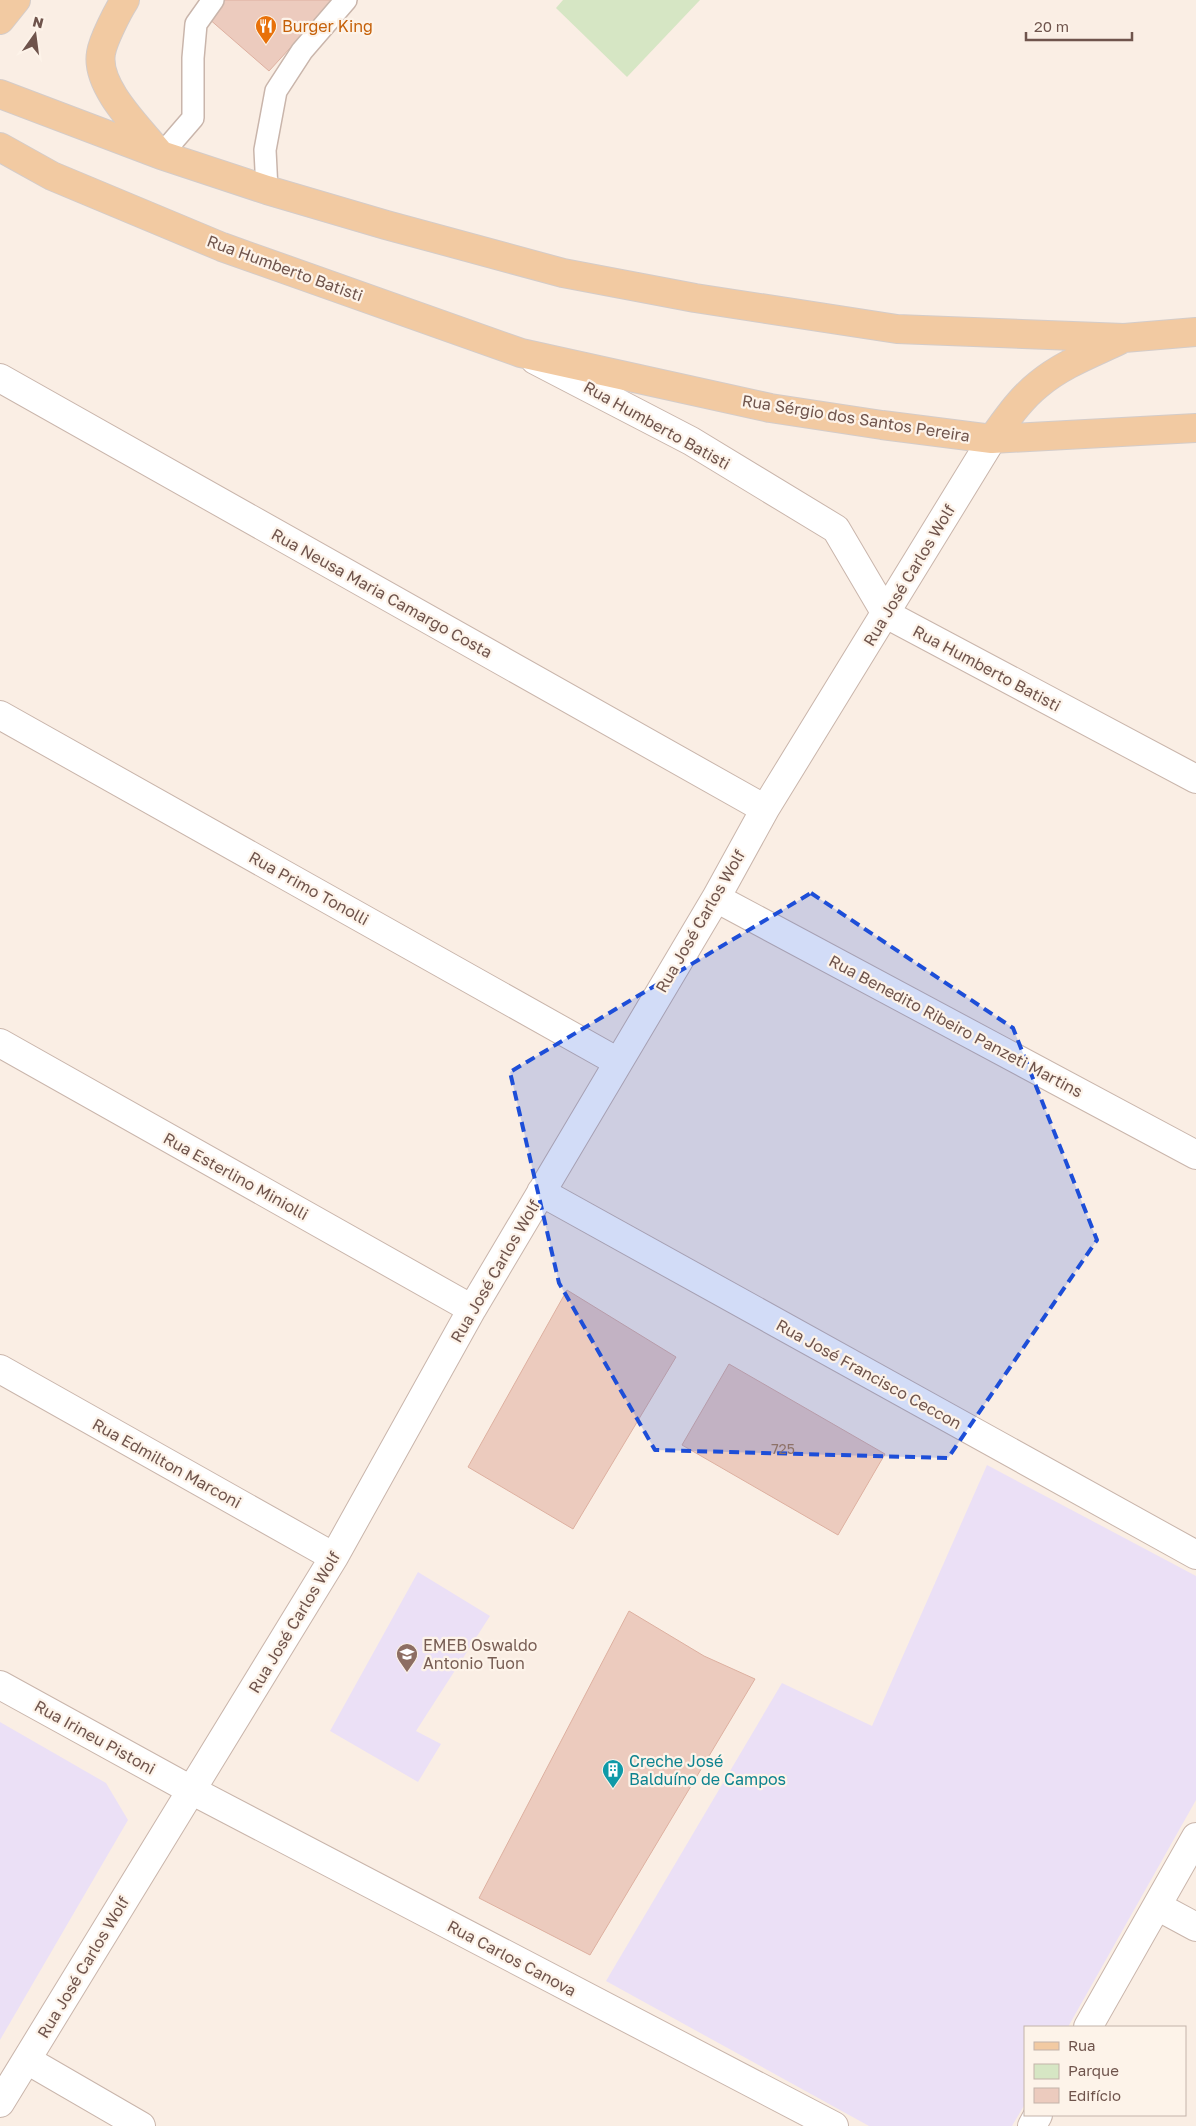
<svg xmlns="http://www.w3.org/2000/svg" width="1196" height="2126" font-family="'Golos Text',sans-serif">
	<rect width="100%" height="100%" fill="#faeee4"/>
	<path fill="#ebe0f6" d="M 987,1465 L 1196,1576 L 1196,1800 L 1068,2027 L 1025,2027 L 1025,2104 L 1012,2126 L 869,2126 L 606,1981 L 782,1683 L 872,1726 Z
		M 418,1572 L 490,1616 L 416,1731 L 441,1744 L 418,1782 L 330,1731 Z
		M 0,1722 L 106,1783 L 128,1820 L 0,2040 Z"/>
	<path fill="#d6e6c4" d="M 563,0 L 700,0 L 627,77 L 556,8 Z"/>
	<path fill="#eccbbe" stroke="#ddb0a0" d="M 225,0 L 334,0 L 269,71 L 208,18 Z
		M 567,1290 L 676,1357 L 573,1529 L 468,1467 Z
		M 729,1364 L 885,1454 L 838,1535 L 682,1445 Z
		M 629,1611 L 704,1656 L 755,1679 L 590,1955 L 479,1898 Z"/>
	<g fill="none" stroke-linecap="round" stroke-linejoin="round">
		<g stroke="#c9b5ab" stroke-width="24">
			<path id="service" d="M 161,155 L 193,118 L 193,58 L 196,24 L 213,0
				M 267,190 L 265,150 L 276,91 L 302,51 L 346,0"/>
		</g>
		<g stroke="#c9b5ab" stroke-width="30">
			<path id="minor" d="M 535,360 L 691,441 L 836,529 L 886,614 L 1196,779
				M 0,378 L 765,809
				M 0,715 L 618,1062
				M 716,898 L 1196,1155
				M 0,1043 L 472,1309
				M 541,1192 L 1196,1555
				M 0,1369 L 334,1557
				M 0,1685 L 191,1790 L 834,2126
				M 1157,1906 L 1196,1927
				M 1088,2027 L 1196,1837
				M 27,2060 L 141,2126
				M 0,2103 L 334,1557 L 472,1309 L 716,898 L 765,809 L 992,439
				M 1032,2126 L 1038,2115"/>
		</g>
		<g stroke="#d4ccc9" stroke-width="30">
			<path id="primary" d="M 125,0 C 118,11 103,40 101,53 C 95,87 140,129 160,154
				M 0,20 L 16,0
				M 0,94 L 161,155 L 267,190 L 386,225 L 563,273 L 695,298 L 897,329 L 1124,338 L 1196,332
				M 0,147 L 52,176 L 222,247 L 521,353 L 770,408 L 882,425 L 992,439 L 1196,428
				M 992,439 C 1006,420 1020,399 1039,384 C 1063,364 1093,353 1120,340"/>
		</g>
		<use href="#service" stroke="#fff" stroke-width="21"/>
		<use href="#minor" stroke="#fff" stroke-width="28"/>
		<use href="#primary" stroke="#f2caa2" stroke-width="28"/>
	</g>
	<path fill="#1d4ed8" fill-opacity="0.2" stroke="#1d4ed8" stroke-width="4" stroke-dasharray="10 6" stroke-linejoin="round" d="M 811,893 L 1013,1028 L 1097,1240 L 948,1458 L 655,1450 L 559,1283 L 510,1072 Z"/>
	<defs>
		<g id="restaurant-pin" transform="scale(1.125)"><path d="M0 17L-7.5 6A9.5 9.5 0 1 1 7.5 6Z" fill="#e8710a" stroke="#fdf3e9"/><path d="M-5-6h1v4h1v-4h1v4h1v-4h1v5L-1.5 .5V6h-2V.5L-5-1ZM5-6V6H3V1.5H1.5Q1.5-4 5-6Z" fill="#fff"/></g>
		<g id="school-pin" transform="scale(1.125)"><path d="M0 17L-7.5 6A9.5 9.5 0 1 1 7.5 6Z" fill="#8d6e63" stroke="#fdf3e9"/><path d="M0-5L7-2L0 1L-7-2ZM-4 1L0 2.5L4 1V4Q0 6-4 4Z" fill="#fff"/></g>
		<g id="building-pin" transform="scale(1.125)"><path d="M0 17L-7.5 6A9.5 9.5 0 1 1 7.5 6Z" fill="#0f9aa8" stroke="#fdf3e9"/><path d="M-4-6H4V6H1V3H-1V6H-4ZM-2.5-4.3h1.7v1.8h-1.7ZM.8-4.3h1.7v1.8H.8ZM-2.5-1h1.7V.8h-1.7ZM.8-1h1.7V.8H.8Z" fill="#fff"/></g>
	</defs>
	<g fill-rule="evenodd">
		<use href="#restaurant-pin" x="266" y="26"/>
		<use href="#school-pin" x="407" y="1654"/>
		<use href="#building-pin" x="613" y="1770"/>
	</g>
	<g text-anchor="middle" stroke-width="4.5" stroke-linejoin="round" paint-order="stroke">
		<g font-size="14" fill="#8e7268">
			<text x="783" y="1454">725</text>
		</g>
		<g font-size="16" fill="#c56008" stroke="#fdf3e9" text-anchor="start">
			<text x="282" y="32">Burger King</text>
		</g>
		<g font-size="16" fill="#6f544c" stroke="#fdf3e9">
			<text transform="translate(285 268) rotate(20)" y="6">Rua Humberto Batisti</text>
			<text transform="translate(856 418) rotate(9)" y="6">Rua Sérgio dos Santos Pereira</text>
			<text transform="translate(657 425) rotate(29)" y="6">Rua Humberto Batisti</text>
			<text transform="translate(909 575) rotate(-59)" y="6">Rua José Carlos Wolf</text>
			<text transform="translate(382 593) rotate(29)" y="6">Rua Neusa Maria Camargo Costa</text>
			<text transform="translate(987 668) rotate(28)" y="6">Rua Humberto Batisti</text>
			<text transform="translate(309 888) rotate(29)" y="6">Rua Primo Tonolli</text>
			<text transform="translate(700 921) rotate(-60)" y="6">Rua José Carlos Wolf</text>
			<text transform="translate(956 1026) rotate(28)" y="6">Rua Benedito Ribeiro Panzeti Martins</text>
			<text transform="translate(236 1176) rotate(29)" y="6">Rua Esterlino Miniolli</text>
			<text transform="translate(495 1271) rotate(-60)" y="6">Rua José Carlos Wolf</text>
			<text transform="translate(869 1374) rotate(29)" y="6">Rua José Francisco Ceccon</text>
			<text transform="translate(167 1463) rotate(29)" y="6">Rua Edmilton Marconi</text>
			<text transform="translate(294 1622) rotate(-59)" y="6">Rua José Carlos Wolf</text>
			<text transform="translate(95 1737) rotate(29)" y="6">Rua Irineu Pistoni</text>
			<text transform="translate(512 1958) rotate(28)" y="6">Rua Carlos Canova</text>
			<text transform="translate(83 1967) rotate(-59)" y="6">Rua José Carlos Wolf</text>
		</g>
		<g font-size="16" fill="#785e54" stroke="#fdf3e9" text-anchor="start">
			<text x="423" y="1651">EMEB Oswaldo<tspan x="423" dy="18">Antonio Tuon</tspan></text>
		</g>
		<g font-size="16" fill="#0d838f" stroke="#fdf3e9" text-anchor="start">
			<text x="629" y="1767">Creche José<tspan x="629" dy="18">Balduíno de Campos</tspan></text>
		</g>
	</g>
	<rect x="1024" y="2026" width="162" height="90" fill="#fdf3e9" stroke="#c4b3aa"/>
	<rect x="1034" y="2042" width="25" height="8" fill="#f2caa2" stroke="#c4b3aa"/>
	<text x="1068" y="2051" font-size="15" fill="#6f544c">Rua</text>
	<rect x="1034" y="2064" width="25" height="15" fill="#d6e6c4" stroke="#c4b3aa"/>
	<text x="1068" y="2076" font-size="15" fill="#6f544c">Parque</text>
	<rect x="1034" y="2088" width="25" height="15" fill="#eccbbe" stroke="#c4b3aa"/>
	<text x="1068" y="2101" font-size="15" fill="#6f544c">Edifício</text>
	<g transform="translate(35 35) rotate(14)" stroke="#fdf3e9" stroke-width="4" paint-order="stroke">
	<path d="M0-4L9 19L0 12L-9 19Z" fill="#6f544c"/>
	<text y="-8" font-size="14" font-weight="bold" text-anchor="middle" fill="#6f544c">N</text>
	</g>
	<path d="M1026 32v8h106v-8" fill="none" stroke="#6f544c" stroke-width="2.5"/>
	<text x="1034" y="32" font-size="15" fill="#6f544c" stroke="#fdf3e9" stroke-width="4" paint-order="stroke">20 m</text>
</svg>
